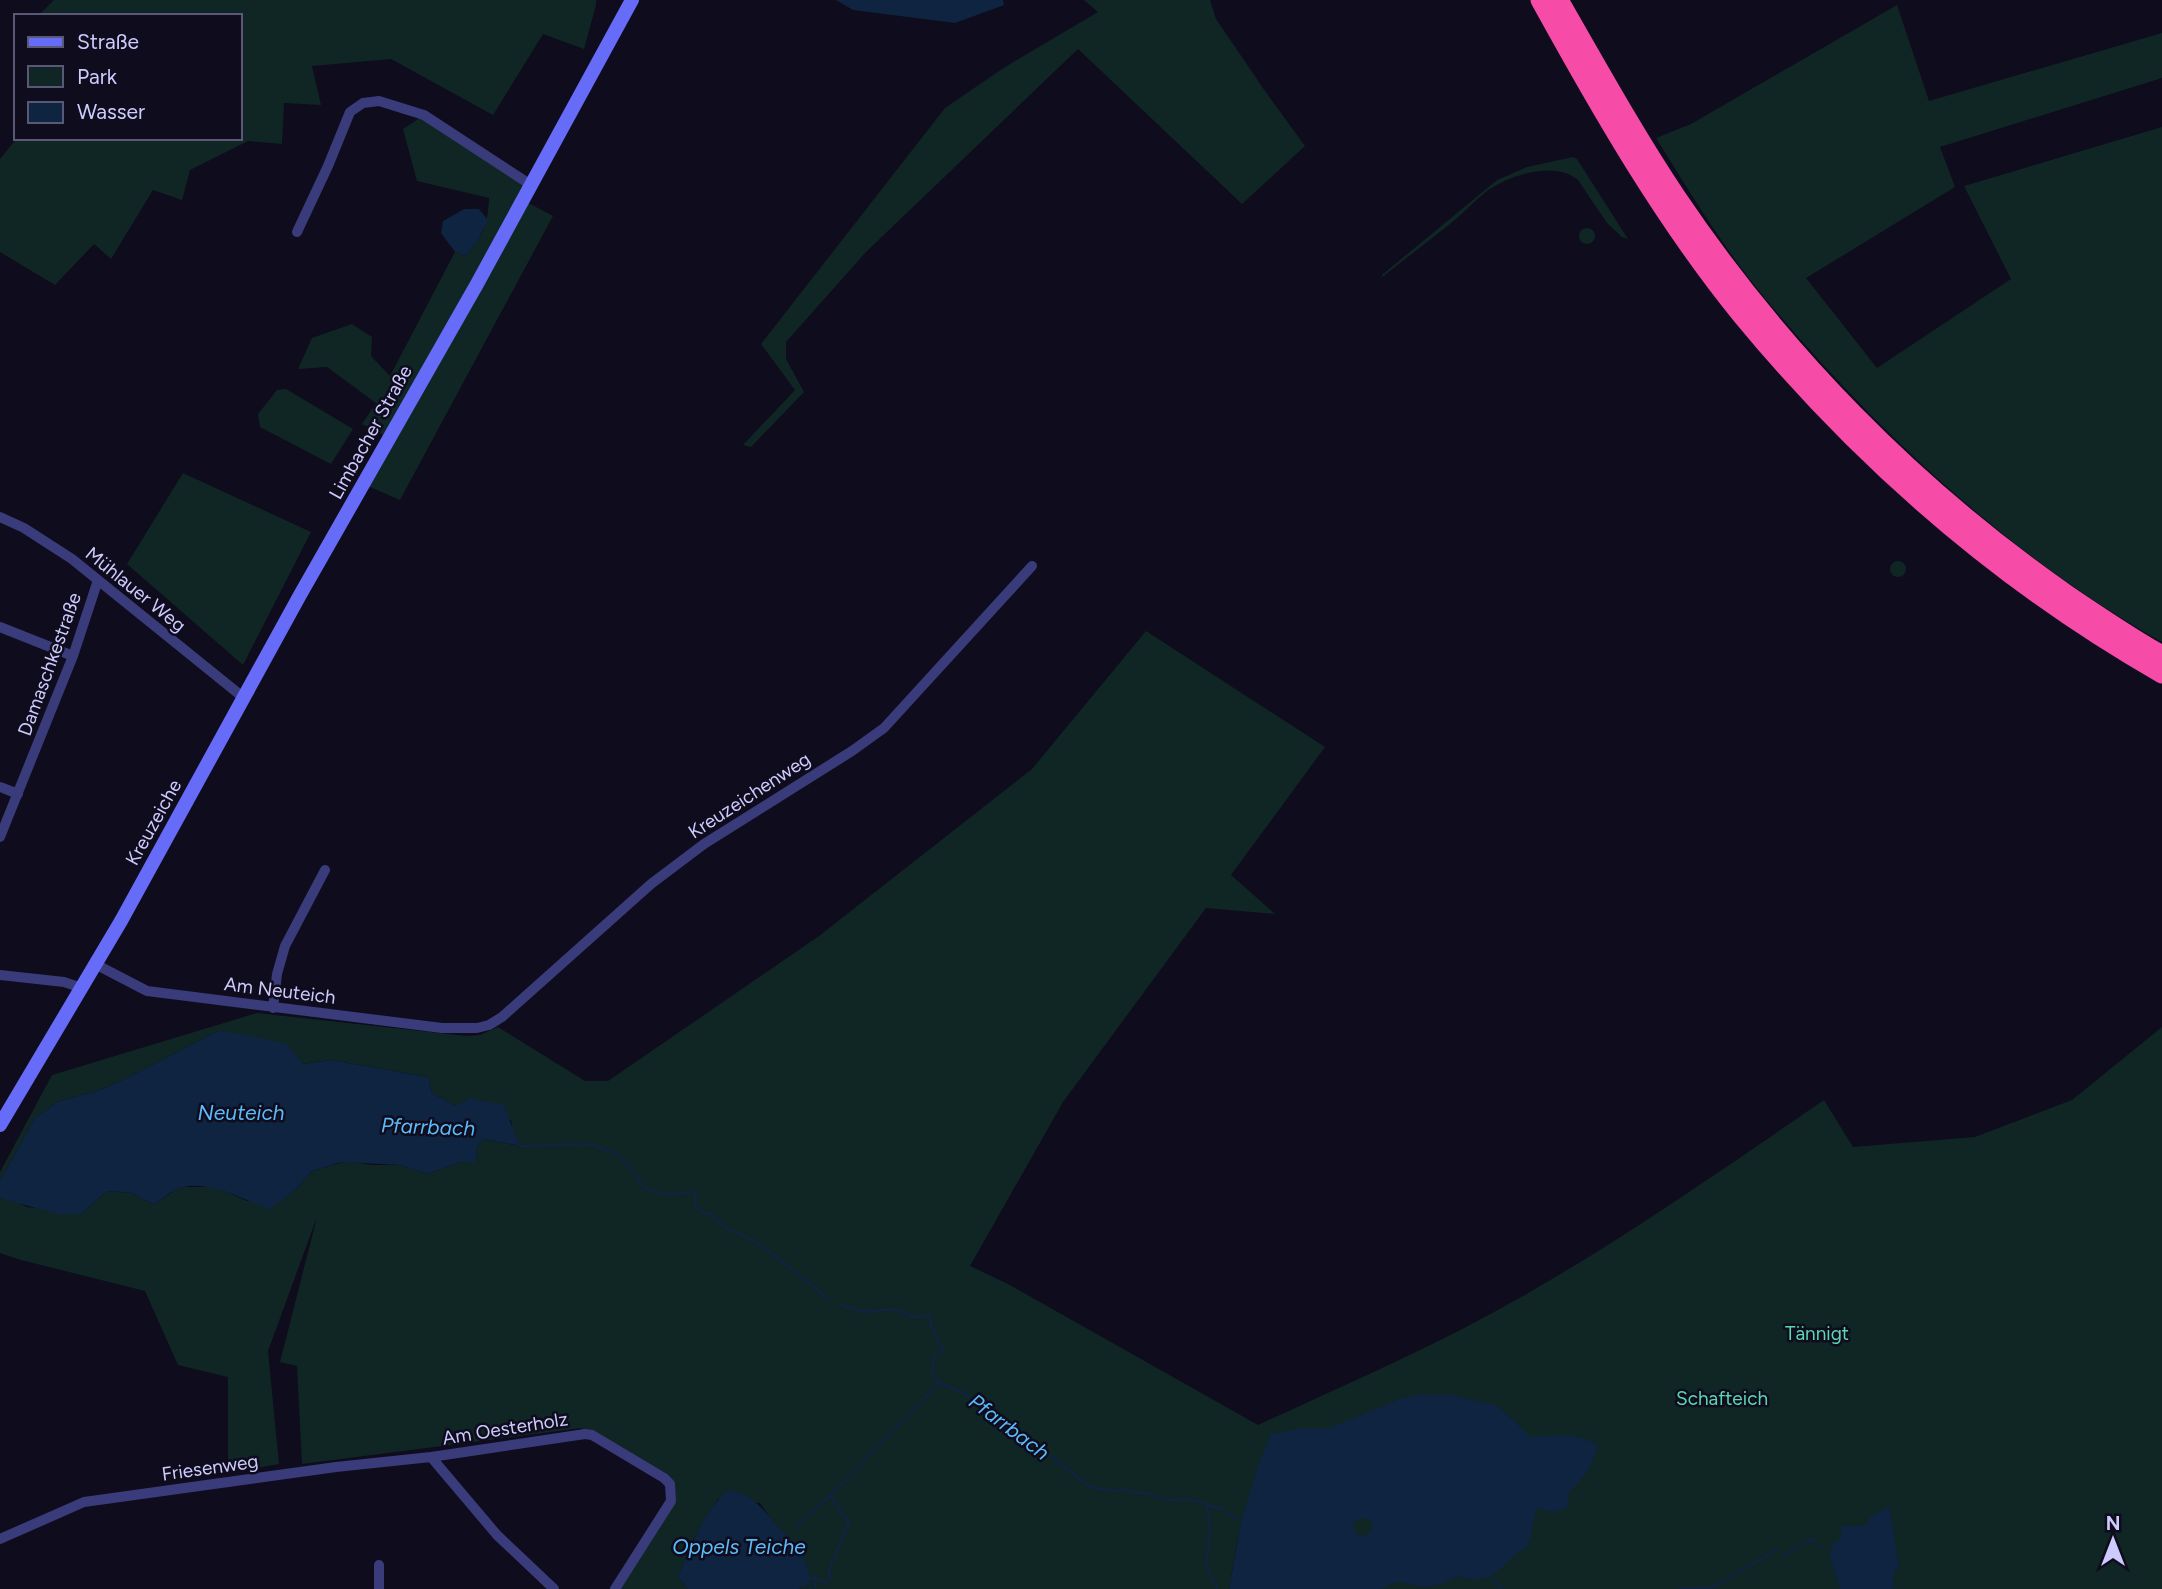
<svg xmlns="http://www.w3.org/2000/svg" width="2162" height="1589" font-family="Figtree,sans-serif">
	<rect width="100%" height="100%" fill="#0e0c1d"/>
	<path fill="#102624" d="M 54,0 L 596,0 L 596,5 L 584,49 L 543,34 L 493,115 L 391,59 L 312,66 L 321,105 L 284,103 L 282,144 L 248,141 L 190,170 L 182,200 L 153,190 L 111,259 L 94,244 L 55,285 L 0,252 L 0,159 L 17,138 L 240,138 L 240,16 L 38,16 Z
		M 1084,0 L 1210,0 L 1216,19 L 1265,91 L 1305,146 L 1242,204 L 1078,49 L 866,252 L 786,342 L 786,359 L 804,392 L 751,447 L 743,445 L 795,390 L 761,344 L 945,108 L 1005,67 L 1098,12 Z
		M 1897,5 L 1929,101 L 2162,33 L 2162,78 L 1940,147 L 1955,187 L 1806,278 L 1877,368 L 2011,279 L 1964,186 L 2162,127 L 2162,642 C 2009,556 1871,427 1760,292 C 1721,244 1689,191 1656,138 L 1691,124 Z
		M 424,115 L 531,185 L 523,200 L 553,216 L 400,500 L 363,484 L 389,438 L 362,424 L 376,403 L 327,367 L 298,369 L 312,338 L 352,324 L 372,337 L 371,356 L 390,376 L 455,252 L 465,256 C 483,237 488,224 489,198 L 417,181 L 403,129 Z
		M 1573,157 L 1577,159 L 1628,239 L 1622,237 L 1607,223 L 1578,180 C 1555,160 1510,175 1487,191 C 1474,201 1463,214 1450,224 C 1427,242 1404,260 1381,278 L 1383,274 L 1497,180 L 1527,167 Z
		M1579 236a8 8 0 1 1 16 0a8 8 0 1 1-16 0Z
		M 286,389 L 353,429 L 331,464 L 260,427 L 258,414 L 277,390 Z
		M 183,473 L 311,532 L 243,665 L 127,564 Z
		M1890 569a8 8 0 1 1 16 0a8 8 0 1 1-16 0Z
		M 1146,631 L 1325,747 L 1231,875 L 1275,914 L 1206,908 L 1063,1102 L 970,1266 L 1008,1284 L 1258,1425 C 1351,1382 1447,1341 1535,1289 C 1635,1231 1729,1165 1824,1100 L 1853,1147 L 1975,1137 L 2072,1100 L 2162,1027 L 2162,1589 L 1235,1589 L 1239,1531 L 1229,1589 L 799,1589 L 806,1586 L 787,1535 L 776,1526 L 760,1503 L 718,1499 L 691,1543 L 678,1577 L 688,1589 L 615,1589 L 671,1501 L 670,1484 L 581,1428 L 302,1464 L 297,1366 L 280,1362 L 317,1217 L 268,1351 L 279,1464 L 228,1473 L 228,1377 L 178,1365 L 145,1291 L 21,1260 L 0,1253 L 0,1198 L 13,1200 L 27,1207 L 81,1214 L 107,1191 L 133,1193 L 144,1200 L 155,1204 L 175,1190 L 184,1187 L 215,1187 L 247,1201 L 283,1198 L 296,1189 L 312,1171 L 347,1161 L 372,1165 L 400,1165 L 427,1174 L 461,1162 L 476,1162 L 477,1146 L 484,1139 L 520,1146 L 513,1133 L 511,1120 L 456,1106 L 432,1093 L 428,1077 L 331,1060 L 302,1064 L 218,1031 L 129,1077 L 102,1089 L 57,1102 L 35,1118 L 0,1181 L 0,1172 L 52,1075 L 257,1013 L 466,1036 L 480,1035 L 498,1027 L 585,1081 L 608,1081 L 819,936 L 1032,769 Z"/>
	<path fill="#0e2440" fill-rule="evenodd" d="M 836,0 L 1003,0 L 1004,5 L 955,23 L 853,10 Z
		M 464,209 L 479,209 L 488,220 L 476,244 L 465,256 L 455,252 L 441,233 L 443,221 Z
		M 218,1031 L 246,1035 L 287,1044 L 303,1064 L 331,1060 L 428,1077 L 432,1093 L 456,1106 L 471,1098 L 504,1105 C 510,1119 513,1133 521,1146 L 484,1139 L 477,1146 L 476,1162 L 461,1162 L 427,1174 L 400,1165 L 342,1162 L 312,1171 L 296,1189 L 270,1209 C 242,1200 202,1175 174,1191 C 167,1194 161,1200 155,1204 L 144,1200 L 133,1193 L 107,1191 L 81,1214 L 57,1214 L 0,1198 L 0,1181 L 35,1118 L 57,1102 L 102,1089 L 129,1077 Z
		M 1418,1395 L 1452,1395 L 1498,1406 L 1531,1437 C 1557,1435 1574,1432 1598,1445 C 1592,1465 1585,1478 1569,1492 L 1567,1508 L 1553,1512 L 1537,1508 C 1531,1520 1533,1537 1527,1545 C 1525,1549 1518,1552 1514,1556 C 1494,1575 1487,1585 1457,1576 C 1437,1589 1422,1589 1399,1581 L 1380,1589 L 1229,1589 L 1241,1521 L 1258,1466 L 1271,1434 L 1302,1428 L 1330,1428 L 1400,1399 ZM 1365,1518 L 1370,1520 L 1373,1526 L 1369,1533 L 1362,1537 L 1357,1535 L 1352,1524 L 1355,1521 Z
		M 732,1490 C 753,1496 761,1507 775,1523 C 778,1528 783,1531 787,1535 C 799,1547 806,1562 811,1579 L 806,1586 L 799,1589 L 688,1589 L 678,1577 C 685,1557 711,1495 732,1490 Z
		M 1889,1506 C 1893,1527 1895,1545 1899,1566 C 1892,1573 1892,1577 1895,1587 L 1892,1589 L 1840,1589 L 1830,1556 L 1833,1543 L 1841,1539 L 1841,1526 L 1866,1526 L 1869,1518 Z"/>
	<g fill="none" stroke-linecap="round" stroke-linejoin="round">
		<path stroke="#0e2440" stroke-width="2.5" d="M 520,1146 L 590,1144 L 617,1154 L 628,1165 L 644,1188 L 666,1194 L 695,1192 L 695,1206 L 704,1213 L 712,1214 C 725,1233 741,1232 758,1244 C 783,1261 806,1280 829,1300
			M 840,1305 L 866,1312 L 895,1309 L 912,1317 L 930,1316 L 931,1327 L 943,1351 L 934,1356 L 932,1372 L 939,1383 L 962,1392 L 1028,1438 L 1090,1487 L 1116,1491 L 1127,1489 L 1134,1493 L 1147,1493 L 1168,1500 L 1188,1499 L 1221,1509 L 1237,1519
			M 1207,1506 L 1210,1532 L 1206,1565 L 1217,1589
			M 796,1526 L 830,1496 L 939,1383
			M 1784,1555 L 1811,1539 L 1821,1547
			M 1492,1578 L 1502,1589
			M 811,1579 L 816,1578 L 825,1583 L 830,1578 L 829,1570 L 849,1522 L 830,1496
			M 810,1589 L 815,1586 L 816,1578
			M 1680,1589 L 1711,1588 L 1778,1549"/>
		<path stroke="#393b7a" stroke-width="10" d="M 297,232 L 328,166 L 350,112 L 363,103 L 379,101 L 424,115 L 531,185
			M 0,517 L 24,528 L 72,559 L 244,698
			M 0,627 L 73,656
			M 0,787 L 18,794
			M 0,837 L 73,656 L 98,580
			M 95,964 L 147,991 L 442,1028 L 477,1028 L 489,1025 L 502,1017 L 651,884 L 704,844 L 852,751 L 884,728 L 1032,566
			M 0,975 L 64,982 L 82,988
			M 273,1008 L 277,974 L 285,946 L 325,870
			M 431,1457 L 497,1535 L 554,1589
			M 0,1539 L 84,1502 L 336,1467 L 431,1457 L 585,1434 L 592,1435 L 664,1478 L 670,1484 L 671,1501 L 615,1589
			M 379,1589 L 379,1565"/>
		<path stroke="#666bf8" stroke-width="14" d="M 0,1125 L 121,921 L 300,595 L 477,284 L 632,0"/>
		<path stroke="#f74ba8" stroke-width="19" d="M 1540,0 C 1600,109 1663,219 1742,316 C 1860,459 2001,582 2162,674
			M 1559,0 C 1597,66 1634,133 1676,196 C 1781,352 1914,488 2068,595 C 2099,616 2130,637 2162,655"/>
	</g>
	<g text-anchor="middle" stroke-width="5" stroke-linejoin="round" paint-order="stroke">
		<g font-size="19" fill="#cdcafd" stroke="#0e0c1d">
			<text transform="translate(370 432) rotate(-61)" y="7">Limbacher Straße</text>
			<text transform="translate(136 589) rotate(39)" y="7">Mühlauer Weg</text>
			<text transform="translate(49 664) rotate(-70)" y="7">Damaschkestraße</text>
			<text transform="translate(749 795) rotate(-33)" y="7">Kreuzeichenweg</text>
			<text transform="translate(153 822) rotate(-61)" y="7">Kreuzeiche</text>
			<text transform="translate(280 990) rotate(7)" y="7">Am Neuteich</text>
			<text transform="translate(505 1428) rotate(-9)" y="7">Am Oesterholz</text>
			<text transform="translate(210 1467) rotate(-8)" y="7">Friesenweg</text>
		</g>
		<g font-size="19" fill="#5bd8b1" stroke="#0e0c1d">
			<text x="1817" y="1340">Tännigt</text>
			<text x="1722" y="1405">Schafteich</text>
		</g>
		<g font-size="21" font-style="italic" fill="#5dbaf8" stroke="#0e0c1d">
			<text x="241" y="1120">Neuteich</text>
			<text transform="translate(428 1127) rotate(2)" y="7">Pfarrbach</text>
			<text transform="translate(1009 1427) rotate(37)" y="7">Pfarrbach</text>
			<text x="739" y="1554">Oppels Teiche</text>
		</g>
	</g>
	<rect x="14" y="14" width="228" height="126" fill="#0e0c1d" stroke="#5a5877" stroke-width="2"/>
	<rect x="28" y="37" width="35" height="10" fill="#666bf8" stroke="#5a5877" stroke-width="2"/>
	<text x="77" y="49" font-size="21" fill="#cdcafd">Straße</text>
	<rect x="28" y="66" width="35" height="21" fill="#102624" stroke="#5a5877" stroke-width="2"/>
	<text x="77" y="84" font-size="21" fill="#cdcafd">Park</text>
	<rect x="28" y="102" width="35" height="21" fill="#0e2440" stroke="#5a5877" stroke-width="2"/>
	<text x="77" y="119" font-size="21" fill="#cdcafd">Wasser</text>
	<g transform="translate(2113 1540)" stroke="#0e0c1d" stroke-width="5" paint-order="stroke">
	<path d="M0-5L12 26L0 18L-12 26Z" fill="#cdcafd"/>
	<text y="-10" font-size="19" font-weight="bold" text-anchor="middle" fill="#cdcafd">N</text>
	</g>
</svg>
